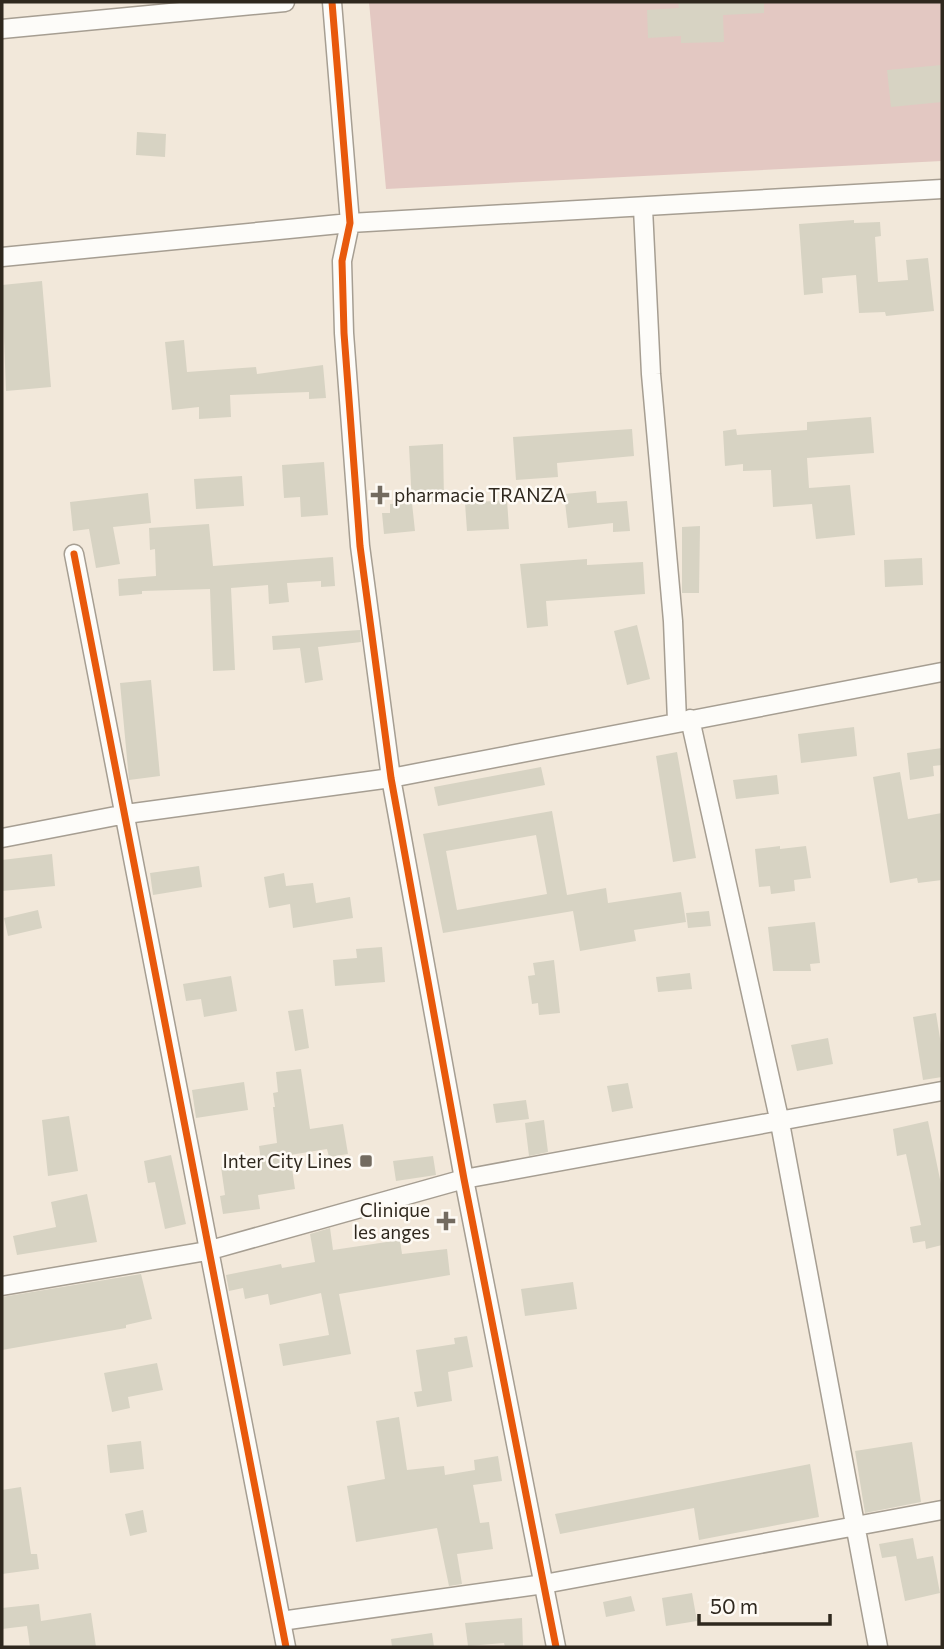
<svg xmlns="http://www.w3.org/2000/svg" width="944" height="1649" font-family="Commissioner,sans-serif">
	<rect width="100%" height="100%" fill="#f2e8da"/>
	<path fill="#e3c8c2" d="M 369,2 L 942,2 L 942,161 L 386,189 Z"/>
	<path fill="#d7d3c3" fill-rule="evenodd" d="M 678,2 L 764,2 L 764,13 L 723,15 L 724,42 L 681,43 L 681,36 L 648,38 L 647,10 L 679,8 Z
		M 942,65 L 942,102 L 891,107 L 887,70 Z
		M 137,132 L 166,134 L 165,157 L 136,155 Z
		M 854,220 L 854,223 L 880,222 L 881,236 L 875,237 L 878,282 L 908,280 L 906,260 L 928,258 L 934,311 L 886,316 L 885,312 L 859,313 L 856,275 L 822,278 L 823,293 L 804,295 L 799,224 Z
		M 42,281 L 51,387 L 6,391 L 2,285 Z
		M 184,340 L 187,372 L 256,367 L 257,374 L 323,365 L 326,398 L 309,399 L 309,392 L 230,395 L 231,417 L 199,419 L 199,407 L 172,410 L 165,342 Z
		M 871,417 L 874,453 L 807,458 L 809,488 L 850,485 L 855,535 L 816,539 L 812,504 L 773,507 L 771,470 L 743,471 L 743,464 L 725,466 L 723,431 L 736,429 L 737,435 L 807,430 L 807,422 Z
		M 632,429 L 634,456 L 557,463 L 558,477 L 516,480 L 513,437 Z
		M 443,444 L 444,501 L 412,503 L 409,446 Z
		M 324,462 L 328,515 L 301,517 L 300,497 L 284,498 L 282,465 Z
		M 242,476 L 244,506 L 196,509 L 194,479 Z
		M 596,491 L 597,503 L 627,501 L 630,531 L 613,532 L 613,523 L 568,528 L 564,494 Z
		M 148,493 L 151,523 L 113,527 L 120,564 L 96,568 L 89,529 L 73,531 L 70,502 Z
		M 507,500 L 509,529 L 467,531 L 465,503 Z
		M 412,503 L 415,531 L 384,534 L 382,513 L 390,513 L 390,504 Z
		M 209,524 L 213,566 L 333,557 L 335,586 L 321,587 L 321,581 L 287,583 L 289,602 L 269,604 L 268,585 L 231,588 L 235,670 L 213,671 L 210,589 L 142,591 L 142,594 L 119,596 L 118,579 L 156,576 L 155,549 L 150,550 L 149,528 Z
		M 700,526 L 699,593 L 682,593 L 682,527 Z
		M 922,558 L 923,585 L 885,587 L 884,560 Z
		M 587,559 L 587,565 L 643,562 L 645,594 L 546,601 L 548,626 L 527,628 L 520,564 Z
		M 637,625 L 650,679 L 627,685 L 614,631 Z
		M 360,630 L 361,642 L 318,647 L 323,680 L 305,683 L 300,648 L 273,650 L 272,636 Z
		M 151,680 L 160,776 L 129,780 L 120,683 Z
		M 854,727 L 857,756 L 801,763 L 798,734 Z
		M 942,748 L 942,765 L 933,766 L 934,776 L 910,780 L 907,753 Z
		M 677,752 L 696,858 L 673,862 L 656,756 Z
		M 541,767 L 545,785 L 438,806 L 434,787 Z
		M 900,772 L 908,819 L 942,813 L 940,836 L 942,880 L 918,883 L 917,878 L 890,883 L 873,777 Z
		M 777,775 L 779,794 L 736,799 L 733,780 Z
		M 552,811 L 567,895 L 606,888 L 608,903 L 681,892 L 686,922 L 634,930 L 636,941 L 580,951 L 573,911 L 443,933 L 423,834 ZM 536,835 L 547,894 L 457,910 L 446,851 Z
		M 780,846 L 780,849 L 806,846 L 811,878 L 794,880 L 795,891 L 771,894 L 770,886 L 759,887 L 755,849 Z
		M 52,854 L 55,886 L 2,891 L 2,860 Z
		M 199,866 L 202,887 L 153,895 L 150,873 Z
		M 284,873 L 286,886 L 313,883 L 316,903 L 350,897 L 353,918 L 293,928 L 290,904 L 269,908 L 264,877 Z
		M 38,910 L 42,928 L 8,936 L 4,918 Z
		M 709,911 L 711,926 L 688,928 L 686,913 Z
		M 815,922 L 820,963 L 810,964 L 811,971 L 773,971 L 768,927 Z
		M 382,947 L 385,982 L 335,986 L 333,960 L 357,958 L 356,949 Z
		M 554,960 L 560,1013 L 539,1015 L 538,1003 L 532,1004 L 528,976 L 535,975 L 533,963 Z
		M 690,973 L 692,989 L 658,992 L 656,977 Z
		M 231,976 L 237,1011 L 204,1017 L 201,999 L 186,1001 L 183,984 Z
		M 303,1009 L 309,1048 L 295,1051 L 288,1011 Z
		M 936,1013 L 942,1051 L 942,1077 L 923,1080 L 913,1017 Z
		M 828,1038 L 833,1064 L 797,1071 L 791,1045 Z
		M 301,1069 L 310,1129 L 343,1124 L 348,1154 L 329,1157 L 327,1149 L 290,1155 L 295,1189 L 258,1195 L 260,1209 L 223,1214 L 220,1196 L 225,1195 L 221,1167 L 261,1161 L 259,1146 L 277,1143 L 273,1107 L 275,1107 L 273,1093 L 278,1092 L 276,1072 Z
		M 244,1082 L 248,1110 L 196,1118 L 192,1090 Z
		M 628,1083 L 633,1108 L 612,1112 L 607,1086 Z
		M 526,1100 L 529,1119 L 496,1123 L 493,1104 Z
		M 69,1116 L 78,1171 L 48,1176 L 42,1120 Z
		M 544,1120 L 548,1152 L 529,1156 L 525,1123 Z
		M 928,1121 L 942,1189 L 942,1245 L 926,1249 L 925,1241 L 913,1243 L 910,1227 L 921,1225 L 906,1154 L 897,1156 L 893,1129 Z
		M 171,1155 L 186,1224 L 165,1229 L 155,1182 L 148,1183 L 144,1161 Z
		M 433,1156 L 436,1175 L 396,1181 L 393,1161 Z
		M 87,1194 L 97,1242 L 17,1255 L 13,1236 L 56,1227 L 51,1202 Z
		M 330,1228 L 333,1250 L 400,1240 L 402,1254 L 447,1249 L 450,1275 L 339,1294 L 351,1354 L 283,1366 L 279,1344 L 329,1335 L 321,1293 L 270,1305 L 268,1294 L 245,1299 L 243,1288 L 229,1291 L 226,1275 L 281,1264 L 282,1268 L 315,1262 L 310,1234 Z
		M 141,1274 L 152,1319 L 126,1325 L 126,1328 L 2,1350 L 2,1297 Z
		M 573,1282 L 577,1309 L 525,1316 L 521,1289 Z
		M 467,1336 L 473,1367 L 448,1372 L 452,1401 L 417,1407 L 414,1392 L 422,1391 L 416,1350 L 455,1344 L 454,1338 Z
		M 157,1363 L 163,1390 L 128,1397 L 130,1408 L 112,1412 L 104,1373 Z
		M 399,1417 L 407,1470 L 444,1466 L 445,1475 L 475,1470 L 474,1460 L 498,1456 L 502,1481 L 473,1485 L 480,1523 L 489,1522 L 493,1549 L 457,1554 L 462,1584 L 449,1586 L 437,1528 L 356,1542 L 347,1486 L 385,1479 L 376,1421 Z
		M 141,1441 L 144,1469 L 110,1473 L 107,1445 Z
		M 912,1442 L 921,1502 L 865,1513 L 855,1451 Z
		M 810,1464 L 819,1517 L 699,1540 L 694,1508 L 560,1534 L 555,1514 Z
		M 21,1487 L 31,1554 L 37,1554 L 39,1569 L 2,1574 L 2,1490 Z
		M 143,1510 L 147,1532 L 130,1536 L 125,1514 Z
		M 913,1538 L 917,1559 L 933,1556 L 940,1593 L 905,1601 L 896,1556 L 882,1558 L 879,1544 Z
		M 692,1593 L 697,1621 L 666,1626 L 662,1598 Z
		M 631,1596 L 635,1611 L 606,1617 L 603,1602 Z
		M 39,1604 L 41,1621 L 91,1613 L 96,1647 L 30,1647 L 27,1626 L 2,1629 L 2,1608 Z
		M 522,1618 L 523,1647 L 505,1647 L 504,1643 L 468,1646 L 465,1623 Z
		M 432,1633 L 434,1647 L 392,1647 L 391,1639 Z"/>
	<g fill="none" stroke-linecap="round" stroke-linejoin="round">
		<g stroke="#a69e92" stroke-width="21">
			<path id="minor" d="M 332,2 L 350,223 L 342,261 L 344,333 L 360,546 L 391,778 L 464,1179 L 556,1647
				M 2,29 L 285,2
				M 643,208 L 651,374 L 673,621 L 677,721
				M 2,257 L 350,223 L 942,189
				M 74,554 L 286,1647
				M 690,719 L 780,1123 L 878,1647
				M 2,838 L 126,814 L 391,778 L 942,672
				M 2,1286 L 207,1251 L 464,1179 L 942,1091
				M 281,1621 L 544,1584 L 942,1510"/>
		</g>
		<use href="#minor" stroke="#fdfcf9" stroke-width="18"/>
		<g stroke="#fefaf4" stroke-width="11">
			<path id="cycleway" d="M 332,2 L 350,223 L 342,261 L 344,333 L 360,546 L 391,778 L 464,1179 L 556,1647
				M 74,554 L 286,1647"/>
		</g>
		<use href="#cycleway" stroke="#e8590c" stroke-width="7"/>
	</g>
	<g fill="#736b60" stroke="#fefaf4" stroke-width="2.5">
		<path d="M376.5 484.5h7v7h7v7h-7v7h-7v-7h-7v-7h7z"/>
		<rect x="359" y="1154" width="14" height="14" rx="3.5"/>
		<path d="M442.5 1210.5h7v7h7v7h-7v7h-7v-7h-7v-7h7z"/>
	</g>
	<g text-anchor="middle" stroke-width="5" stroke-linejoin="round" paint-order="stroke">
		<g font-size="19" fill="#2f281e" stroke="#fefaf4" text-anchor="end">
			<text x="394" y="502" text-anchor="start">pharmacie TRANZA</text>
			<text x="352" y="1168">Inter City Lines</text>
			<text x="430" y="1217">Clinique<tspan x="430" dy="22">les anges</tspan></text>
		</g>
	</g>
	<rect width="944" height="1649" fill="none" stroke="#2f281e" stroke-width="7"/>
	<path d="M699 1614v10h131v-10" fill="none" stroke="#2f281e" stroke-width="3.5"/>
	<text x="710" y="1614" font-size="21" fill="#2f281e" stroke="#fefaf4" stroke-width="5" paint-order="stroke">50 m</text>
</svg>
